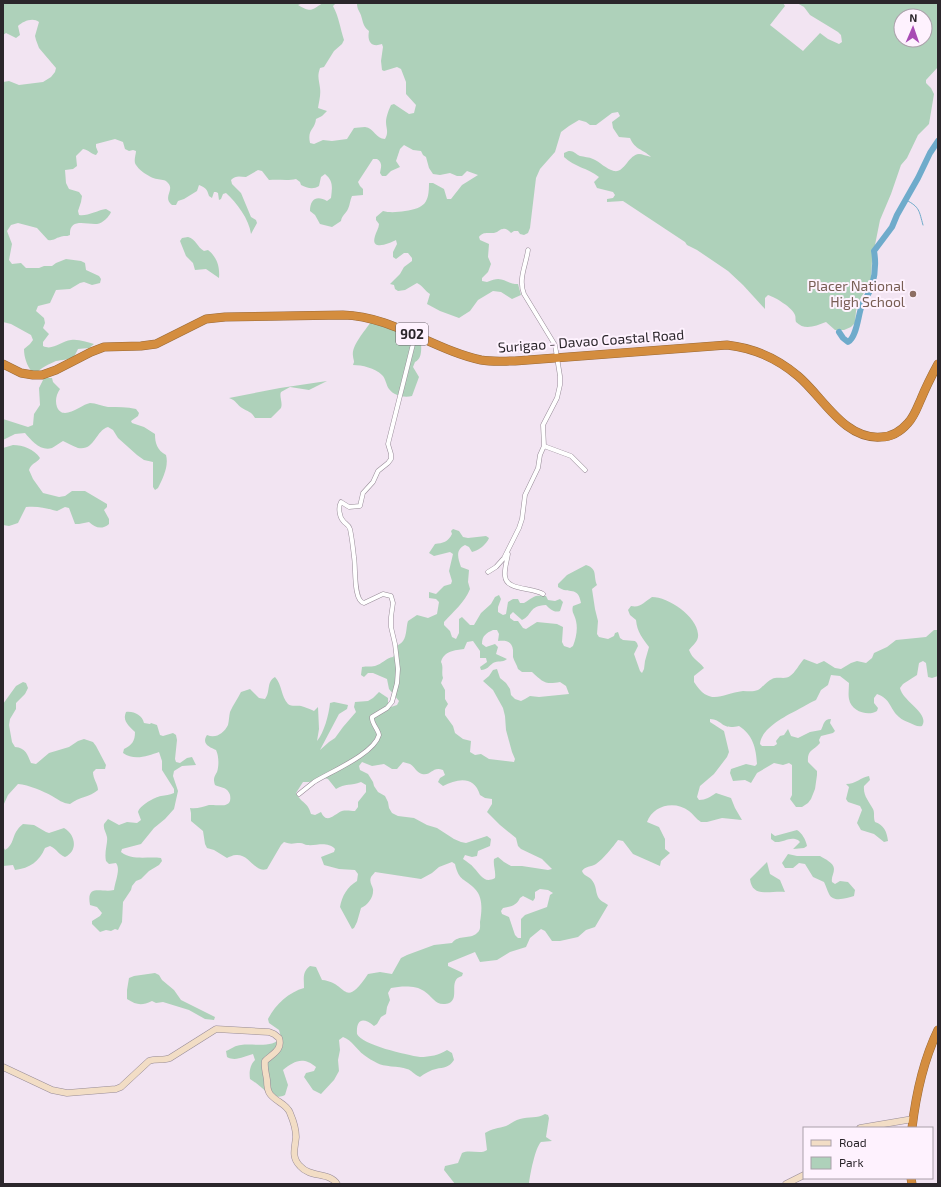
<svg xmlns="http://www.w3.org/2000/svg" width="941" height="1187" font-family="'Exo 2',sans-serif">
	<rect width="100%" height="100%" fill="#f2e4f2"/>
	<path fill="#aed1ba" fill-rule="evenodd" d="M 3,3 L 303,3 L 298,5 C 312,13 311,10 323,3 L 336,3 L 333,6 C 339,17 340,28 344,40 L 342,44 L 334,51 L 324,67 L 320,68 C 317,77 319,79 320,88 C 321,95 319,101 318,108 L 327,111 L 322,116 L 316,119 C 315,130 307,129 310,143 L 314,144 L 323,140 L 332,141 L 347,139 L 354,128 C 357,128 361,127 365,127 C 374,128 376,139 385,139 C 389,132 386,128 386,122 C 386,117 389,109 391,105 L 394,104 L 409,114 L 414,113 L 416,105 L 406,94 L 406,82 L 401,69 L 397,67 L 384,71 L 382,70 L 381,61 L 383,47 L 382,44 C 371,48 367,41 369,31 C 362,26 363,19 360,13 C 358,9 357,8 357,3 L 783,3 L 785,6 L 770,25 L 803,51 L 820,33 L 828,39 L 839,44 L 842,42 L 841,35 L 838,32 L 810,15 L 804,7 L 797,3 L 938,3 L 938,67 L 926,80 L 926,83 L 931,88 L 934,94 L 929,124 L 918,135 L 907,158 L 901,165 L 891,194 L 880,220 L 872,260 L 871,281 L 859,301 L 856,311 L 855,323 L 851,327 L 844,330 L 835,330 L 826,322 C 815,326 805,331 796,322 C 795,320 796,317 795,315 C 793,308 775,297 768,295 L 765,298 L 765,309 L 743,285 L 728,271 L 697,250 L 687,245 L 685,242 L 623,201 L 607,202 L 607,199 L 613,198 L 615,195 L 613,192 L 597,188 L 594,182 L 599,177 C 588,168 574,167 564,157 L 564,153 C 572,148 574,153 580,156 C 584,157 589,157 593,159 C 600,162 606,169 614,171 C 625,173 628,155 639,154 C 642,154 647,156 651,157 C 643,149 635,150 630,138 L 619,137 L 613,128 L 612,122 L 620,116 L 618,112 L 612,113 L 596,125 L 590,125 L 586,122 L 579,120 L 569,126 L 561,132 L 555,152 L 540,169 L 536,178 L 530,228 L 528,233 L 524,235 L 520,234 L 518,231 L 514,231 L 511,233 C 509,231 506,228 503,229 C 500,229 499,231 497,232 C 490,235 484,230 479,237 L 480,240 L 489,244 L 488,257 L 491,264 L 488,272 L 482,278 L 482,281 L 487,282 C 504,274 504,284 518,284 L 521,295 L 512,299 L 501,292 L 493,291 L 478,300 L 470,311 L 459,318 L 440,311 L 427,304 L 430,294 C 425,291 423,286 417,283 L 405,290 L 398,291 L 395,289 L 394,285 L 390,284 L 400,274 L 404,267 L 412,261 L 412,258 L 408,253 L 404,253 L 396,259 L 393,257 L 393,252 L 397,244 L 396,240 C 390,243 370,252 375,236 C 376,232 379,228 379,224 L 376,220 L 376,217 L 383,211 C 390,213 398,212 405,211 C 425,208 429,203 429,183 L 433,183 L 444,189 L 447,199 L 451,199 L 462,185 L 478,175 L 467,171 L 462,176 L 457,176 L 450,173 L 440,175 L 433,174 L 429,168 L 426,157 L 423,155 L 421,151 L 413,150 L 404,145 L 400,149 L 396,161 L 400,167 L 391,171 L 386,176 L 382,176 L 380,173 C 381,167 383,163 377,159 L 373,159 L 358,182 L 360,186 L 363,189 L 363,195 L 352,196 C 350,200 350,205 348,209 C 345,215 342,215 341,221 L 332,227 L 320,224 L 315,215 L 310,211 C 310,199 317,195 327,201 L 331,198 C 332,189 334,181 325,174 L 321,177 L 319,186 C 313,190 307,188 301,185 L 300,182 L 296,179 C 287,181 279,179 269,180 L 262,171 L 258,170 L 246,177 C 240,177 236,175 231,180 L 232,184 L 241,193 L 251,217 L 256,220 L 257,223 L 251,234 C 249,219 237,203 226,193 L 223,194 L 221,199 L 219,200 L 218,193 L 216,192 L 214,192 L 212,198 L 209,196 C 207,189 206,188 199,185 L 197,191 L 184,199 L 178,201 L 176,205 L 172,205 C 162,197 175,190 168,183 C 165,179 161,180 157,179 C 150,178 137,169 135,163 C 134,159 136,154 136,151 L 133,150 L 129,151 L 125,149 L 123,142 L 115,139 L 96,144 L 96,147 L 98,152 L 96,155 C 91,154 89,150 83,149 L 76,156 L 77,166 L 73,169 L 65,170 L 66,183 L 69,189 L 79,192 L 82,196 L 81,202 L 78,211 L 79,215 C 86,217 98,210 106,209 L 111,212 C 109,217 103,223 97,224 C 87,225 69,217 70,235 C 66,237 64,235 60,237 C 55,238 54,241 48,240 L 37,228 L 18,223 L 11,225 L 7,231 L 12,244 L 9,260 L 12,264 L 21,263 L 26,268 L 39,268 L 44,266 L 52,266 L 56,263 L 66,259 L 81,261 L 85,263 L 86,270 L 99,276 L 101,279 L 100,283 L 92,285 L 84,282 L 80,283 L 70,289 L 56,290 L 50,303 L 38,306 L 36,311 L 44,318 L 45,323 L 43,328 L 49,334 L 43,342 L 43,346 C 53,351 61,341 71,340 C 79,339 86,342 94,344 L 89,348 L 78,349 C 77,351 76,353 75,355 C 71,360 61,360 56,361 C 49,364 41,368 36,373 L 32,372 C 27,366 24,357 24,349 L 30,344 L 33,340 L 31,335 L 11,324 L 3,322 L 3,82 L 9,81 L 19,85 L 43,82 L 51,77 L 55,72 L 56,68 L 39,48 L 36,40 L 35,36 L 39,22 C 33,17 23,21 18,26 L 20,35 L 16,38 L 6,33 L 3,35 ZM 901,16 L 925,16 L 925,40 L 901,40 Z
		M 188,237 C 196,239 197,247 204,251 L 208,250 C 217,257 220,267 219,278 L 206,269 L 195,270 L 193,263 L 186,256 L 180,241 L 182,238 Z
		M 372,320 L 421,339 C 421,347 423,358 415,362 L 413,367 L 419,377 L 412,396 C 405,398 394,396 389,389 C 386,385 386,379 382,375 C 375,368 362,365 353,365 L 354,362 C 354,360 353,358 353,356 C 351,345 367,329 372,320 Z
		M 44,378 L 52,378 L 53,382 L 60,389 C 56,395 55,401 57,407 C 63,422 82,404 90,403 C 96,403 102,406 108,407 C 118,407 127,407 136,409 L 139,413 L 138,416 L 131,421 L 132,423 L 144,427 L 155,434 C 155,443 157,450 166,455 C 169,466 163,478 158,488 L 155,490 L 153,487 L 153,462 L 144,460 L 137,455 L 118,438 L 113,430 L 108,427 C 95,431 95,451 78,448 C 72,446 68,443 63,441 C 59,443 56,446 52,448 C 41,452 31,440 25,433 L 15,434 L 3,440 L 3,419 L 28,427 L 33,425 L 34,414 L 40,405 L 39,388 Z
		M 327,381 L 309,390 L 290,387 L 281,392 C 279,396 283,403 281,408 L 271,418 L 255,418 C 251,411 248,412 242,408 C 237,405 236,400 229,398 L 280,388 Z
		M 13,445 C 23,445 34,449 40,458 C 37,463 31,463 29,470 L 33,479 L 43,493 L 59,497 L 65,496 L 72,491 L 85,491 L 107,504 L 107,507 L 104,510 L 109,519 L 109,524 C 102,530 95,528 89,522 L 79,524 L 75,524 L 69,508 L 65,507 L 57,511 C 45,508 39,506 26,507 L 18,523 L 9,526 L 3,525 L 3,448 Z
		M 453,529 L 459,531 L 463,537 L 468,538 L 486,536 L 489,538 C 487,544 478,551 472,552 L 469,547 L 465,545 C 455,550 458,558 461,567 L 469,570 L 468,582 L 470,589 C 465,602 453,612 444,622 L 444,625 L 450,631 L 452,637 L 456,639 L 459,633 L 459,619 L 462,617 L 470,625 L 474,625 L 481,613 L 491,604 L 495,597 L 499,595 L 501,599 L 498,607 L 498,612 L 503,615 L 506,614 L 508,602 L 513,599 L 518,599 L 520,603 L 524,603 C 533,598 534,594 546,596 L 548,600 L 555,601 L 560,599 L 563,602 L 560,611 C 554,613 550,609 546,605 C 528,606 533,615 522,620 L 513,612 L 510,615 L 510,618 L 514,621 L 518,621 L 523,628 L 526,629 L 537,622 L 557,624 L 563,627 L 562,642 L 564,646 L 570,648 L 573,646 C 576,638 578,629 576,621 C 575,615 571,612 573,606 L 581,603 C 578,585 569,595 558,587 L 558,584 L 567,575 L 586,565 C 598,569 593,575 597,585 L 592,589 L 595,609 L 598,621 L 597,634 L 599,637 L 608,639 L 614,636 L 615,633 L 618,632 L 620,638 L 623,640 L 635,641 L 637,643 L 638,646 L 634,654 L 640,671 L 642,673 L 644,669 L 645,661 L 649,647 C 643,639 637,632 636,620 L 630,615 L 628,610 L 631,606 C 641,608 644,602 652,597 C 668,597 697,616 698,634 C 699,641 693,645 689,650 C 693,660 698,660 704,668 L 694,676 L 694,682 C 710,707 721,694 743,691 C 748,691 753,692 758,690 C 763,687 767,681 772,679 C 778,676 785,680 790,676 C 795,673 800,663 804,659 L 817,664 L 824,661 L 835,668 L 841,669 L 851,663 L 857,661 L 866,663 L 872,658 L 874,653 L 887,647 L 896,640 L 926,637 L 934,630 L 938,630 L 938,676 L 932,678 L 928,677 L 926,663 L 923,661 L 919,663 L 917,675 L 903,684 L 900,688 C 903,702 930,713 922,726 C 917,727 915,725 910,723 C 906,721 902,720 899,717 C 889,708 891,699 877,694 L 874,698 L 874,703 L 878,708 L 877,711 C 868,717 851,711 849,699 C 848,694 849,688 849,683 L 840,676 L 831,675 L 828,685 L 821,690 L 816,700 C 809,703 805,706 799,709 C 786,716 761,728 760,744 L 762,746 L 774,746 L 777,744 L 776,741 L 780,736 L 784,735 L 788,729 L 791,736 L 798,738 L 810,732 L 821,730 C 824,725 823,719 831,719 L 830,723 L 835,731 L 833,733 L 821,736 L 819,740 L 820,743 C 813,751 807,750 808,762 L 817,771 L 817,775 L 815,789 L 811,799 L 808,803 L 802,807 L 796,807 L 790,799 L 792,795 L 792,765 L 789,763 L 783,765 L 774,763 L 757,773 L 751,783 L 745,780 L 733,781 L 730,773 L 731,769 L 746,764 L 755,766 L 757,764 C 756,748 753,735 739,726 C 720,730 724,720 710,719 L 710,722 L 724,731 L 729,752 L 727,757 L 714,774 L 700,786 L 697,797 L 699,800 C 706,800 710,797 716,793 L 731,798 L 735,808 L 742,820 L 722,818 L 707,822 L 701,822 C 696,819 693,814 689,811 C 675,800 653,805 647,822 L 659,827 L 665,839 L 665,849 L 670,853 L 661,861 L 660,866 L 633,854 L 623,841 L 618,840 C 613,847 603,859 596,864 C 591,867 585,866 582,871 C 584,876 588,876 591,879 C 597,886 595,890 598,897 C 600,901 604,902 608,905 L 595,927 L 586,930 L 578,937 L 560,941 L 552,941 L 545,931 L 541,929 L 530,938 L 526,947 L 510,952 L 497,960 L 480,962 L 475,952 L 448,963 L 448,966 L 463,973 L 462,976 C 446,980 463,1002 445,1004 C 435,1005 432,996 424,991 C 416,985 401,986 391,988 L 388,993 L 390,1000 L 387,1007 L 386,1014 L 381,1017 L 377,1024 L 374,1026 C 363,1017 356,1019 357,1034 C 362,1045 407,1055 420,1057 C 430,1057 439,1055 447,1050 L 452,1053 L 454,1060 C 449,1068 444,1067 436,1069 C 431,1070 425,1073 420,1077 C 414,1075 412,1070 407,1069 C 399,1066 383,1067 377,1063 C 373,1061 368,1058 364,1055 C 356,1049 352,1040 343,1037 L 339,1040 L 340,1050 L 338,1060 L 339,1071 L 334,1080 L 321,1094 L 313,1090 L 304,1077 L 306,1073 L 314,1071 L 316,1067 C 303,1056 294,1061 283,1070 L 288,1085 L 285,1095 C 272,1102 261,1085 250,1079 C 249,1072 250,1065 255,1060 L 253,1054 C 244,1056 236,1062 227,1057 L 226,1051 C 231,1049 236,1045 241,1045 C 254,1043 273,1049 281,1037 L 279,1030 L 269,1023 L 268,1019 C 275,1005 289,992 304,988 C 304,979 302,972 310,966 L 316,967 L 322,980 C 348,982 343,1011 368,974 L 380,972 L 392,974 L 401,958 L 407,955 L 434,945 L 452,943 C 459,934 470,940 477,933 C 481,930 480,926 480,922 C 482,911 483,897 475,889 C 465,878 459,882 455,864 L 452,862 L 439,867 L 432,873 L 421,879 L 375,872 C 374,874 372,875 371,877 C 369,882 372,885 373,889 C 374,897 368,905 361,908 L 357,922 L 354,928 L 352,929 L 340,907 C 342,896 347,887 357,881 L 358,874 L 355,870 L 339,869 L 324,865 L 321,857 L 334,852 L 335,849 C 327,841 317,846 307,845 C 305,845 303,843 300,843 C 293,843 292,845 284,842 L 281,845 L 267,869 C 255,874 250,854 236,855 C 233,855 229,857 227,858 L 214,850 L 207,848 L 205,844 L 203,831 L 191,821 L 191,813 L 190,808 C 197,809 202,807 209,805 C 216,804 233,810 230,795 C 230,794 228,791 227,790 C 224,787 219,787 215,785 C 213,779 214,777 217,772 C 219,766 219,756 216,750 C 210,747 201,744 207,735 C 216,739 224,733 228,725 C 229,721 229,716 230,712 C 233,705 238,698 241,692 L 250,689 L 259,698 L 265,699 C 271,691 266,682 275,677 C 282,684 281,697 288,704 C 292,707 297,705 301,706 C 305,707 310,709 314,711 L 318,707 L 319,729 L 317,741 C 324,733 329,714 330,703 L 334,702 L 348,705 L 347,709 L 339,714 L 320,750 L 329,742 L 335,738 L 343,727 L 356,712 L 354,707 L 355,702 L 368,701 L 373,698 L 379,692 L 388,698 L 388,706 L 391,707 L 397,705 L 399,701 L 389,689 L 387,679 L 373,673 L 368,673 L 364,677 L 361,675 L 362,667 C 367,666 370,667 375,666 C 382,664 386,658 393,657 L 396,651 L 395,648 C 397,645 401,644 403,641 C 407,635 406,627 408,621 L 417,615 L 428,618 L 437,614 L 439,602 L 436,599 L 429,598 L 429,592 L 436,594 L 444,586 L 451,584 L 452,581 L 449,571 L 453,554 L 450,552 L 434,556 L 429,553 L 435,544 C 443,543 448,542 452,534 L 451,531 ZM 493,630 L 497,630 L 499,634 L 498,641 C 506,640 512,641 513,650 C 513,652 513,655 513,657 C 514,661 517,665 518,669 L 522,672 L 532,672 C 543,682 545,685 560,682 L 566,686 L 569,694 L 539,697 L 530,696 L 525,699 L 521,701 L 515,699 L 511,695 L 510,689 L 506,683 L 500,678 L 497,669 L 493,670 L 489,676 L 483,681 L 493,690 L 503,708 L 505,716 L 506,730 L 512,752 L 515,759 L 514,762 L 489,759 L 481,754 L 475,755 L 470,752 L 471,741 L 463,739 L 455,733 L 453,726 L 445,715 L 445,709 L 448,704 L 445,699 L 445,690 L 441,683 L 443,678 C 441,672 444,667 441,662 C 444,651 455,650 464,649 L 467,642 L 473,641 L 480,651 L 480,658 L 486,658 L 487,662 L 480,667 L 481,670 C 487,670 489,666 493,663 C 498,660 502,663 507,659 L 496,654 L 498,647 L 495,644 L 486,647 L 482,644 C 482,636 486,633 493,630 ZM 362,762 L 372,766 L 384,764 L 392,769 L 397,769 L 403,762 C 405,763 408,763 410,764 C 414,766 417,773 422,774 C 432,776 432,766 443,770 L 445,775 L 440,778 L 438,782 L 443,786 C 457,779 474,775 480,795 L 485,798 L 492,799 L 492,804 L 487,812 L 500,825 L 516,838 L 518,846 L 521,849 L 542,859 L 552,869 L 548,870 L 522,866 L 511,866 L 504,862 L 498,857 L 494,859 C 493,866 496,871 495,878 C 484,884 481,875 474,868 C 471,864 467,862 463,859 L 465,855 L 472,857 L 477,856 L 478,851 L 490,846 L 491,839 L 487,836 L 466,843 L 461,842 L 454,839 L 437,828 L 427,825 L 414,818 L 398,816 L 392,813 L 389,808 L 388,802 L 385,796 L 378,792 L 374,786 L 373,782 L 368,774 L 360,770 L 359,766 ZM 324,778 L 328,779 L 336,789 C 345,783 351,786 361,782 L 366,785 L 366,792 L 358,802 L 358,807 L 355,811 C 351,811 346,810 342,811 C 334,814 327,825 321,812 L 315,815 L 311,814 C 308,802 301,803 296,793 L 303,782 L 309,782 ZM 540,889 L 548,890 L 553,893 L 550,895 L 547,907 L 525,915 L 521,919 L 521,938 L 518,938 L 515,935 L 509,917 L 502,914 L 501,911 L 503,908 C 512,906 516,906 520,898 L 523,896 L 533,901 L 535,898 L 535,892 Z
		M 23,682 L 26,683 L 28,688 L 25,694 L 16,703 L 16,709 L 10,719 L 9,725 L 12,742 L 15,747 C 26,748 27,754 31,763 L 36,764 L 49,753 L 69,747 L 78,741 L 84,739 L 93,742 L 96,746 L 106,765 L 105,769 L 96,769 L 93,772 C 93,779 98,784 98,790 C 90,797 79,797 70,804 C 62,803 59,800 52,796 C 43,791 29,785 18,784 L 8,795 L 3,806 L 3,704 L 16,686 Z
		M 126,712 C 134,711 142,715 144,723 L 150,724 L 151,723 L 157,725 L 160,735 L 163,736 L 173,733 L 176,735 L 177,740 L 175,759 L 176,762 L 180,763 L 187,758 L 192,757 L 196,765 L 182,766 L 174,771 L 173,776 L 178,791 L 174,809 L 165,819 L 154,828 L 141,844 L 122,849 L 121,852 C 133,861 148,856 161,858 L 162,861 L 159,865 L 149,871 L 141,879 L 136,881 L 132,886 L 131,890 L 123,902 L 122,922 L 118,930 L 115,929 L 111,931 L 106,930 L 100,932 L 92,924 L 92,921 L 100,916 L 102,913 L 97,907 L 90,905 C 86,883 101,893 114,890 C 115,882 121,869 116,863 L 109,864 L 106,861 C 104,852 108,843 107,837 C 106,832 103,829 104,824 L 108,819 L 119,825 L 127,822 L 137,823 L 141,820 L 138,812 C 140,805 155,797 161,796 C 166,795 169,795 174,793 L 174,789 L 162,770 L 162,761 L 159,752 C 148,756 134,761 123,753 L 124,749 C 132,745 135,741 135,732 C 129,726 122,721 126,712 Z
		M 869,776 L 870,780 L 864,786 C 863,796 869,801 873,809 C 875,813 873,817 875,822 C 884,825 887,832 888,841 L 884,842 L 874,834 L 861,830 L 857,823 L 862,810 L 860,806 L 848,802 L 846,799 L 849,787 L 846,784 C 856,784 861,777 869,776 Z
		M 23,824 L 34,825 L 46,832 L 49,833 L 64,828 C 76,835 78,851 65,857 C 59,855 57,849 50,846 L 45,848 C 39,862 30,868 15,870 L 13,865 L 3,866 L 3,846 L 5,850 C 14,845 12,836 18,829 C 19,827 21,826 23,824 Z
		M 797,830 C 802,833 806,840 807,846 L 804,848 L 793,849 L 800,842 L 798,840 C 789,836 784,843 775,842 L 771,839 L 771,833 L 775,836 Z
		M 788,854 L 797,856 L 820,856 C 825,859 834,863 834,869 C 834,874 831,877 832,882 L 835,884 L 840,881 L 848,882 L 855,890 L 854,896 C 847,898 833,903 829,894 C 827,890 826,886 824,882 L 813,877 L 805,864 L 799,863 L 793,868 L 785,868 L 782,863 Z
		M 767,862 L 770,874 L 780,880 L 785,892 C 772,890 752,899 750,879 Z
		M 155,973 L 159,975 L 162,980 L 174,990 L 181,1000 L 215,1017 L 214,1020 L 205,1019 L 189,1010 L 163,1002 L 156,1003 L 152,1001 C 141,1006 137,1005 127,999 L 127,990 L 129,978 L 134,976 Z
		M 545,1114 L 548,1115 L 549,1118 L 546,1137 L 552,1141 L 541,1142 C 535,1148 530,1175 529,1184 L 455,1184 L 444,1170 L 445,1166 L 458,1163 L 462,1153 C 470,1149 480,1155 487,1150 L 485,1133 C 491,1129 499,1128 506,1126 C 511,1124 515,1120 520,1119 C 529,1116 537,1119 545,1114 Z"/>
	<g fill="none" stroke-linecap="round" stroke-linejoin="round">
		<path stroke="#6fabcb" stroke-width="1" d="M 906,200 C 920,207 919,211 923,225"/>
		<path stroke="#6fabcb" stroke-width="6" d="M 839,332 L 843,338 L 848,342 C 857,337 858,315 862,305 C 865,299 870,292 872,286 C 875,275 876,262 874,251 L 892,227 L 897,215 L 918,178 L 930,153 L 938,141"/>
		<g stroke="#978b97" stroke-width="5">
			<path id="street" d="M 544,446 L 571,456 L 585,470
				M 508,554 C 507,561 504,569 505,576 C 506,591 533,587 543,594
				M 488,572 L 496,567 L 504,558 L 519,528 L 522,519 L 525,495 L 538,468 L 540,455 L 544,446 L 543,425 L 557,398 L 560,385 L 560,376 L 555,345 L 524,294 C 518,279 526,265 528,250
				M 299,794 C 304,790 309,786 314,782 C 330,772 374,754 379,735 C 378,729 371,723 372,717 L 387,708 L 392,702 L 397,683 L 398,669 L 395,644 L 391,627 L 391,617 L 393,603 L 391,596 L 383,594 L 364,603 C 353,601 356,567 354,557 C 353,548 352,538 350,529 C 349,525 346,524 344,522 C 339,517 338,507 341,502 L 349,507 L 360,506 L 363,493 L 373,482 L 378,471 L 388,463 L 391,459 L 391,454 L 388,444 L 415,336"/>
		</g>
		<g stroke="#978b97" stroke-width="7">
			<path id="secondary" d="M 3,1067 L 52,1090 L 67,1093 L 116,1089 L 121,1087 L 149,1061 C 156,1058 163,1061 170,1058 L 216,1029 L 269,1032 L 274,1034 L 279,1038 C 283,1050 272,1054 265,1061 C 264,1068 266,1073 267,1080 C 267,1084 267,1090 270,1094 C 276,1102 287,1104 290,1113 C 293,1120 296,1129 296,1137 C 295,1148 291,1157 300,1166 C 310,1178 330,1172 337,1184
				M 860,1128 L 913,1119
				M 786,1184 L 804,1175"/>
		</g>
		<g stroke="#996938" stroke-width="9">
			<path id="highway" d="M 3,364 L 21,373 L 33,375 L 42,375 L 56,370 L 91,352 L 104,347 L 141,346 L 156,344 L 206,319 L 225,317 L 343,315 C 392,316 434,350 481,360 C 492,362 503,361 515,361 L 727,345 C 754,348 778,359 798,376 C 823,397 844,440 881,437 C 892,437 901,431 908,423 C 914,417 917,408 921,399 C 926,387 932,375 938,364
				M 912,1128 C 916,1094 923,1061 938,1030
				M 911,1178 L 912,1184"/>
		</g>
		<use href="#street" stroke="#fff" stroke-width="4"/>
		<use href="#secondary" stroke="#f2ddc5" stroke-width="6"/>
		<use href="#highway" stroke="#d48d3f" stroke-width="8"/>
	</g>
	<circle fill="#8d6e63" stroke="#fef2fe" stroke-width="1.5" cx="913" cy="294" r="4"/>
	<g text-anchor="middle" stroke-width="4" stroke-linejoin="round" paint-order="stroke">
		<rect fill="#fef2fe" stroke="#6a636a" stroke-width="1" x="396" y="323" width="32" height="22" rx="3"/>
		<g font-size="13" font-weight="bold" fill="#2b262b">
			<text x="412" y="339">902</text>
		</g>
		<g font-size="14" fill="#785e54" stroke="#fef2fe" text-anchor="end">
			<text x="905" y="291">Placer National<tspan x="905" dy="16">High School</tspan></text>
		</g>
		<g font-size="14" fill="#2b262b" stroke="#fef2fe">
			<text transform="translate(591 341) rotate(-4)" y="5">Surigao - Davao Coastal Road</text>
		</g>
	</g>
	<rect width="941" height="1187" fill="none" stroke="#2b262b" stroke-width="8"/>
	<rect x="803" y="1127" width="130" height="52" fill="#fef2fe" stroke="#aaa0aa"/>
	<rect x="811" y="1140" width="20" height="6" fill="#f2ddc5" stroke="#aaa0aa"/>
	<text x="839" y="1147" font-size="12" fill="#2b262b">Road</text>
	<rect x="811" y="1157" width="20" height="12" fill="#aed1ba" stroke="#aaa0aa"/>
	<text x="839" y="1167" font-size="12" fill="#2b262b">Park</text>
	<g transform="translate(913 28) rotate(2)"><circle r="19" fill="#fef2fe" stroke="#aaa0aa"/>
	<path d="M0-3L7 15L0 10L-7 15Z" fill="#a84bb4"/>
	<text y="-6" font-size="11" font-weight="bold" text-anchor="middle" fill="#2b262b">N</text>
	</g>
</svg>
